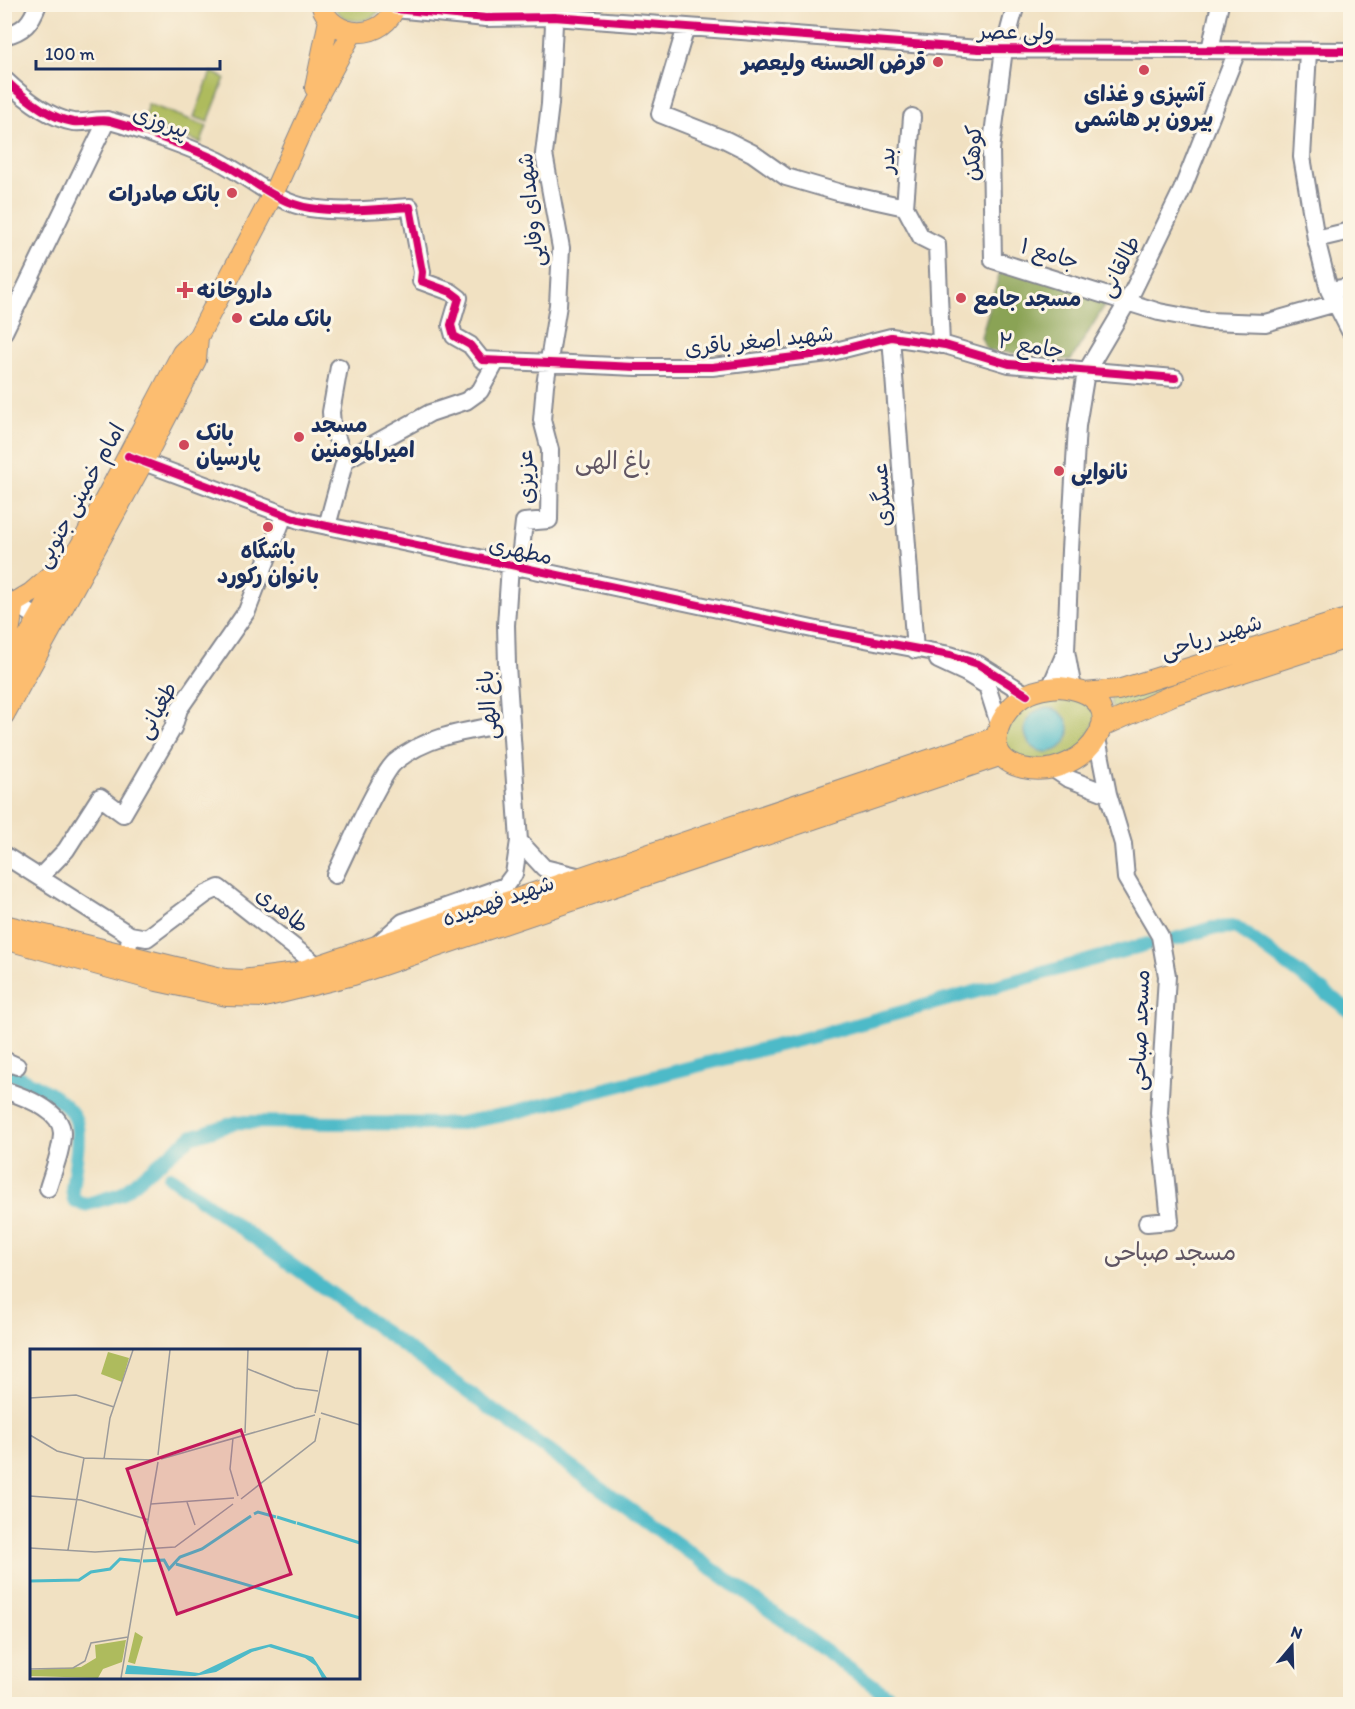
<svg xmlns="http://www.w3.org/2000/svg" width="1355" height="1709" font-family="Itim,'Playpen Sans Arabic',sans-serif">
	<rect width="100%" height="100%" fill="#fcf5e5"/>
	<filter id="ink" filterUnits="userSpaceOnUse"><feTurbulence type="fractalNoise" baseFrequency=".0167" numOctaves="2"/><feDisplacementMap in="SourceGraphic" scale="12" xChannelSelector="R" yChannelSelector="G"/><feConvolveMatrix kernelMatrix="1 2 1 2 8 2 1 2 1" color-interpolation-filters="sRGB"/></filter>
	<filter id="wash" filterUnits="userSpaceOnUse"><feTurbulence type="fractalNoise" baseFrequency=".008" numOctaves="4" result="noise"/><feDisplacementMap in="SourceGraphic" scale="24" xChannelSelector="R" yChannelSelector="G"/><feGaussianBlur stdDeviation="1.35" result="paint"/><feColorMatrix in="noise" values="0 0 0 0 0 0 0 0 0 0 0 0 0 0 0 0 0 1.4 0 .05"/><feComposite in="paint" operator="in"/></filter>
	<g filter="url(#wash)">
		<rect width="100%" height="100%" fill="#f1e1c2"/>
		<path fill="#aebb5d" stroke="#64755e" stroke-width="1.5" d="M 333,5 L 383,5 C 373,26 343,26 333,5 Z
			M 211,72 L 225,78 L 208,122 L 194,117 Z
			M 148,104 L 207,126 L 201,143 L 155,125 L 146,117 Z
			M 1334,627 L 1113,717 L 1110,696 Z
			M 1072,692 L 1098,715 L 1081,751 L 1042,766 L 1003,755 L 1003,726 L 1027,700 Z"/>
		<path fill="#8aa354" stroke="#526959" stroke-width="1.5" d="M 1002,265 L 1052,269 L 1115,289 L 1071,360 L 987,350 L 981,337 Z"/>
		<path fill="#4dbac8" stroke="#347493" stroke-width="1.5" d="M1025 730a22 22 0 1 1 44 0a22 22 0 1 1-44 0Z"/>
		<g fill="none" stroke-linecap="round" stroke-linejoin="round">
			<path stroke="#4dbac8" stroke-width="14" d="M 1175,939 L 1212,928 L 1236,927 L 1350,1011
				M 4,1072 C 25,1078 74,1102 77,1125 C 80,1146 74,1169 72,1190 L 74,1200 L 84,1205 L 121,1194 L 191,1137 L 238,1122 L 456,1124 L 503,1115 L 826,1033 L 1148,944
				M 170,1177 L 899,1704"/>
		</g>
	</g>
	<g filter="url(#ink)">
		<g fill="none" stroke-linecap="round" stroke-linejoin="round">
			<g stroke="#868890" stroke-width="20">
				<path id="minor" d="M 1016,4 L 1004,49 L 991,150 L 993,260 L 1159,312 L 1207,321 L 1265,323 L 1336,303
					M 395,9 L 486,18 L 554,17 L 979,49 L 1350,51
					M 686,27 L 660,114 L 726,140 L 752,153 L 786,177 L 841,193 L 905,207
					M 4,36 C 24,31 31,23 38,4
					M 1210,50 L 1220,4
					M 1308,52 L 1302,157 L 1316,239 L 1329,290 L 1350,331
					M 4,79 C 22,96 49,118 73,122 C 85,124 98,118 110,121 C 139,129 189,147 217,160 C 247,175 275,203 310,208 C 342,213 377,209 410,207 L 422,272 L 421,281 L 451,292 L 459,298 L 451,325 L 454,336 L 470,345 L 482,360 L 636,367 L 712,367 L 828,353 L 891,337 L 945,345 L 1009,364 L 1175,378
					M 912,117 L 905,207 L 921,237 L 937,245 L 941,345
					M 1316,239 L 1350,231
					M 1329,290 L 1350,287
					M 4,332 L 107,120
					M 891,337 L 915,650
					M 133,458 L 299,520 L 817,630 L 950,655 L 978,664 L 1027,695
					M 345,460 L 430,413 L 466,401 L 480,391 L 496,362
					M 327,526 L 345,460 L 332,425 L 331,412 L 339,367
					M 519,568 L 524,522 L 549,520 L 550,450 L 542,420 L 545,385 L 558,305 L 561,248 L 544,154 L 550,104 L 555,4
					M 4,597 L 50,625
					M 938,660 L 966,673 L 987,686 L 1000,727
					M 1050,688 L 1066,651
					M 1073,689 L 1066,651 L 1070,550 L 1077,426 L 1086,372 L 1128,301 L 1182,190 L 1237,51
					M 1097,738 L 1108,794 L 1123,844 L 1126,878 L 1160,936 L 1167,976 L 1159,1113 L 1170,1221 L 1147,1223
					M 1052,768 L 1067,778 L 1108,794
					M 519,841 L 544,868 L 581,877
					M 4,855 L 130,935 L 129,944
					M 335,875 C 346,853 380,775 395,762 C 427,735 471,730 511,723
					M 40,877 L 66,850 L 100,797 L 123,814 L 173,728 L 179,709 L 247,611 L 284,515
					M 130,935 L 147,938 L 206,894 L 219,888 L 318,966
					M 379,943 L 403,922 L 505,886 L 514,874 L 519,841 L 507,665 L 506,625 L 510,566
					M 4,1060 L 17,1066
					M 4,1090 C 22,1096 62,1110 62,1133 C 62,1150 53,1171 48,1188"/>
			</g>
			<g stroke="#868890" stroke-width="22">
				<path id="major" d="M 321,4 C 331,41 386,42 396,4
					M 315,88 L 329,20
					M 4,662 L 14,603 L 31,593 L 62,566
					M 4,679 L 82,543 L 182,353 L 198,337 L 273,194 L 312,107 L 352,33
					M 1059,687 C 1145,695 1088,783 1023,768 C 977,757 999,709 1028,694 C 1038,689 1048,688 1059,687 Z
					M 1084,693 L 1118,690 L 1350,618
					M 4,715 L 143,462 L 196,360 L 198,337
					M 1101,727 L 1173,695 L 1350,637
					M 4,925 L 225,979 L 242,980 L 296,973 L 997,737
					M 4,939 L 157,981 L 227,996 L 264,997 L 353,975 L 999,756"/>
			</g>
			<use href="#minor" stroke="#fff" stroke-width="16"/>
			<use href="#major" stroke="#fcbd6f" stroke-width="20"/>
			<g stroke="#fcf5e5" stroke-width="11">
				<path id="cycleway" d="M 395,9 L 486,18 L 554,17 L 979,49 L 1350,51
					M 4,79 C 22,96 49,118 73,122 C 85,124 98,118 110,121 C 139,129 189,147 217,160 C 247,175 275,203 310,208 C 342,213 377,209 410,207 L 422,272 L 421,281 L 451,292 L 459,298 L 451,325 L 454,336 L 470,345 L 482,360 L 636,367 L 712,367 L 828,353 L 891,337 L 945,345 L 1009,364 L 1175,378
					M 128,456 L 299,520 L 817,630 L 950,655 L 978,664 L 1027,695"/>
			</g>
			<use href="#cycleway" stroke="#d6006c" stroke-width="8"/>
		</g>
	</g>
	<g fill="#d1495b" stroke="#fcf5e5" stroke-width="2">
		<circle cx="938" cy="62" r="6"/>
		<circle cx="1144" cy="70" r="6"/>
		<circle cx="232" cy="193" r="6"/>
		<path d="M182 281h6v6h6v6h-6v6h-6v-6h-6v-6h6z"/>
		<circle cx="961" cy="298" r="6"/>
		<circle cx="237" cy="318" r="6"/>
		<circle cx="299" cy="437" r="6"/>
		<circle cx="184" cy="445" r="6"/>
		<circle cx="1059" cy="471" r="6"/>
		<circle cx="268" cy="527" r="6"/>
	</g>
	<g text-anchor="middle" stroke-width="6" stroke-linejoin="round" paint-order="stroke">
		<g font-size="22" fill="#1b2f5e" stroke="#fcf5e5">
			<text transform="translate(1016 31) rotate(1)" y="8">ولی عصر</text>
			<text transform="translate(161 121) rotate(20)" y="8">پیروزی</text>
			<text transform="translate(972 153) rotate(-87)" y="8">کوهکن</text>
			<text transform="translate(886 160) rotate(-86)" y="8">بدر</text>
			<text transform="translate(530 210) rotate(-96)" y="8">شهدای وفایی</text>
			<text transform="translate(1050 253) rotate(17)" y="8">جامع ۱</text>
			<text transform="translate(1119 266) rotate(-63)" y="8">طالقانی</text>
			<text transform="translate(759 340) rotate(-6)" y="8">شهید اصغر باقری</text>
			<text transform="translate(1031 345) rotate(10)" y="8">جامع ۲</text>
			<text transform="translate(525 477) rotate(-92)" y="8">عزیزی</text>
			<text transform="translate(79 495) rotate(-61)" y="8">امام خمینی جنوبی</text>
			<text transform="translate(881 495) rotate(-94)" y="8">عسگری</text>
			<text transform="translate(521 550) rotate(12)" y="8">مطهری</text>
			<text transform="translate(1211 636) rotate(-17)" y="8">شهید ریاحی</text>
			<text transform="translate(487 705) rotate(-94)" y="8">باغ الهی</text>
			<text transform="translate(156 710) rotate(-61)" y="8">طغیانی</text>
			<text transform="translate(498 900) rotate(-19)" y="8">شهید فهمیده</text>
			<text transform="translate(283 909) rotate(38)" y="8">طاهری</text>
			<text transform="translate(1139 1030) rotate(-88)" y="8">مسجد صباحی</text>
		</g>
		<g font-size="22" font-weight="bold" fill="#1b2f5e" stroke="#fcf5e5" text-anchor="start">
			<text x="926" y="70" text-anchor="end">قرض الحسنه ولیعصر</text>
			<text x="1144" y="101" text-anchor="middle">آشپزی و غذای<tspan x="1144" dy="25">بیرون بر هاشمی</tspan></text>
			<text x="220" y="201" text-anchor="end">بانک صادرات</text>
			<text x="197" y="298">داروخانه</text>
			<text x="973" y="306">مسجد جامع</text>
			<text x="249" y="326">بانک ملت</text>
			<text x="311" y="432">مسجد<tspan x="311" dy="25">امیرالمومنین</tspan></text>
			<text x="196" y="440">بانک<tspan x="196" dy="25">پارسیان</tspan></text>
			<text x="1071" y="479">نانوایی</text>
			<text x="268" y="558" text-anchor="middle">باشگاه<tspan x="268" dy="25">بانوان رکورد</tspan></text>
		</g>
		<g font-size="24" fill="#605563" stroke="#fcf5e5">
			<text x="613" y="469">باغ الهی</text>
			<text x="1170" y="1260">مسجد صباحی</text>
		</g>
	</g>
	<g transform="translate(30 1349)">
		<rect width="330" height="330" fill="#f1e1c2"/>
		<path d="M 78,3 L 99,9 L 92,33 L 71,25 ZM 105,283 L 113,288 L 105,315 L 98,313 ZM 96,291 L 92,313 L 73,320 L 68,329 L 0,327 L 0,321 L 51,318 L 66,309 L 65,296 Z" fill="#aebb5d"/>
		<path d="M 241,295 L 283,308 L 297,329 L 292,329 L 286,317 L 275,309 L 239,298 L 222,303 L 186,323 L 165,327 L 95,325 L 97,316 L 169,324 L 220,300 Z" fill="#4dbac8"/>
		<path fill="none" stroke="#4dbac8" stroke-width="3" d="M 224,165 L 228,163 L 246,168M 247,168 L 266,174M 267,174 L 330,194M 113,212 L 134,211 L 139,220 L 150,208 L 172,200 L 221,167M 146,215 L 330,269M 0,232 L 49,231 L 61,223 L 80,220 L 90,210 L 110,212"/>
		<path fill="none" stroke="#9b9a9a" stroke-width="1.5" d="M 218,20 L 265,39 L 288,42M 0,49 L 46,46 L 84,58M 285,64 L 298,1M 291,64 L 330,76M 215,84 L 218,1M 0,86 L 27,102 L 54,109 L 124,111M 203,89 L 200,120 L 208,147M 128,106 L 140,1M 74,110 L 80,69 L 103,1M 131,110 L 285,66M 0,147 L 51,151 L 119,171M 211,150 L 285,92 L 290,69M 157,153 L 165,176M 121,155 L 204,149M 0,199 L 65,203 L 145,198 L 203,155M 38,201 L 54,109M 0,320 L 43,319 L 55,312 L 61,294 L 98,288M 91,329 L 128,113"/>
		<path fill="#c2185b" fill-opacity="0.15" stroke="#c2185b" stroke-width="3" d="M 211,81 L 261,225 L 147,265 L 97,120 Z"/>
		<rect width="330" height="330" fill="none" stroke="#1b2f5e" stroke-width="3"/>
	</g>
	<rect width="1355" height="1709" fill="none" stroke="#fcf5e5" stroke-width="24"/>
	<g transform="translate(1292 1646) rotate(19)" stroke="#fcf5e5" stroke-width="4.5" paint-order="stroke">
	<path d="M0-4.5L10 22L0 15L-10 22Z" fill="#1b2f5e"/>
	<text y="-9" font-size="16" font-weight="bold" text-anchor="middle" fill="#1b2f5e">N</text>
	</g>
	<path d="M36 60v9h184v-9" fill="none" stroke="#1b2f5e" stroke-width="3"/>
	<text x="45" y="60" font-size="18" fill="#1b2f5e" stroke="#fcf5e5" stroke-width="4.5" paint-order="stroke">100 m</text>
</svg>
